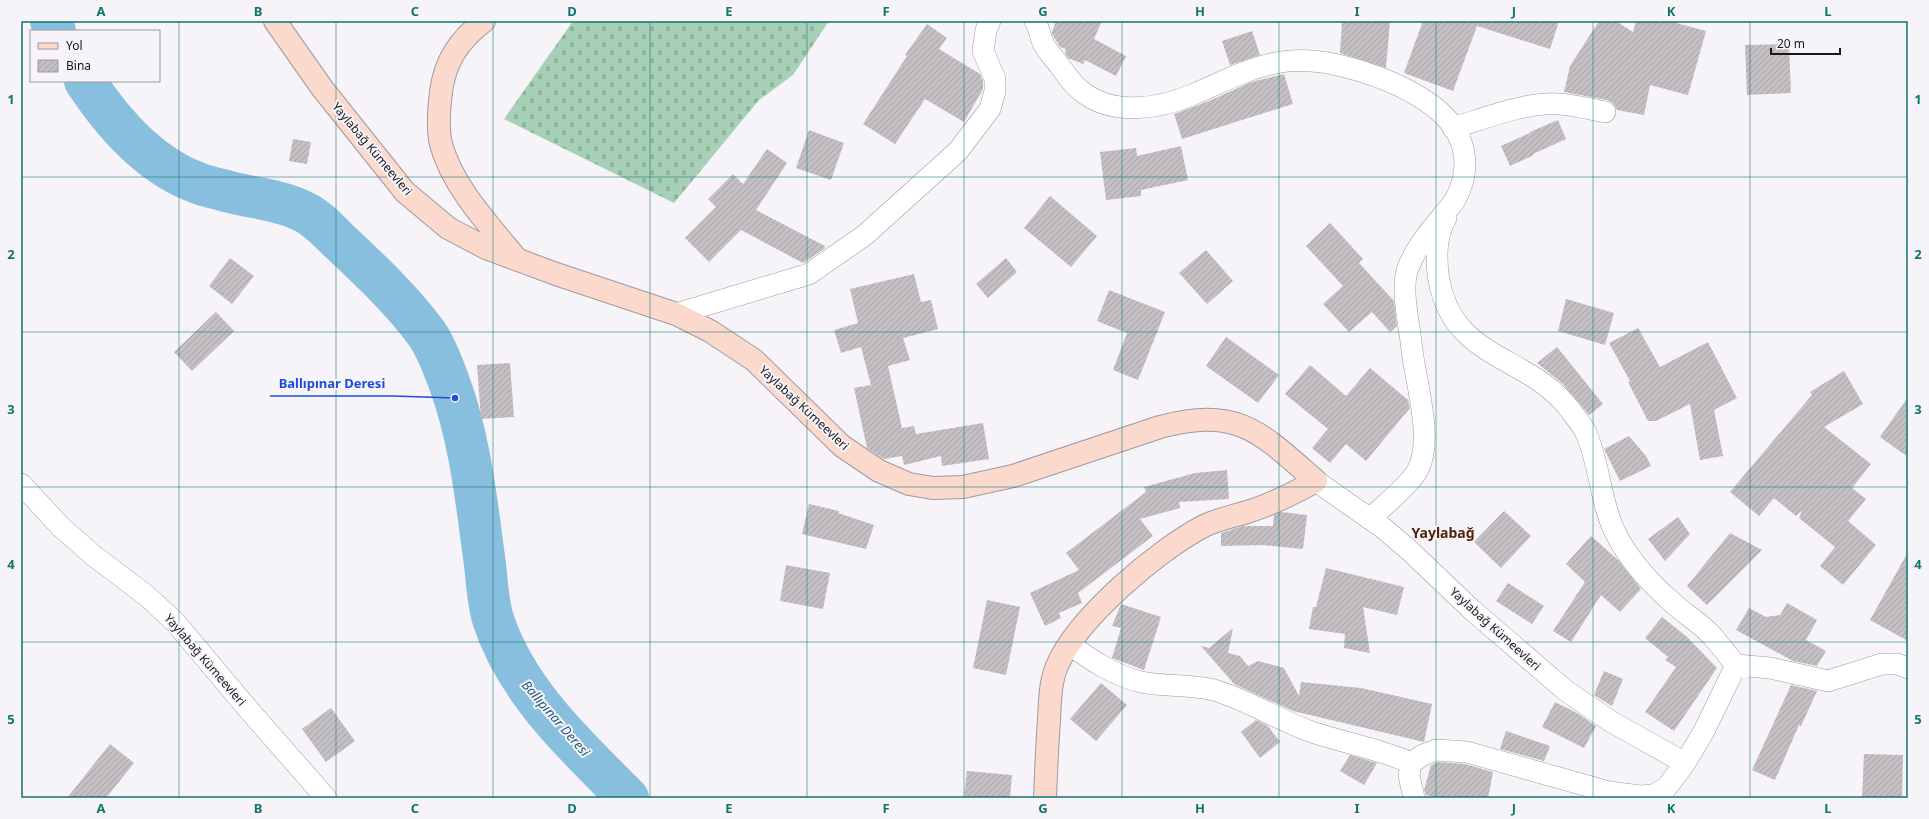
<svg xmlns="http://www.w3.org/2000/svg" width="1929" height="819" font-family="'Noto Sans',sans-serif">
	<defs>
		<pattern id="cemetery-stones" width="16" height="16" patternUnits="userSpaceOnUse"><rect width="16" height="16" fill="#a7d1b7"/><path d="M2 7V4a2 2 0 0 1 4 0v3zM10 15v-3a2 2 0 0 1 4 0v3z" fill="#8fb39d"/></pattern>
		<pattern id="building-hatch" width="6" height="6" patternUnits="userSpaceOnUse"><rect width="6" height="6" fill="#c3bfc3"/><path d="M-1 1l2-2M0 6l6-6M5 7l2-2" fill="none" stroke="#a7a3a7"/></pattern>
	</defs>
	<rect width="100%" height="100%" fill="#f7f4f9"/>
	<path fill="url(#cemetery-stones)" d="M 573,21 L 829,21 L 793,75 L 759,100 L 674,203 L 504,119 Z"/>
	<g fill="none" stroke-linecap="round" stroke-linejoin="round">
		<path stroke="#89bfde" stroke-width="42" d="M 51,21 L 55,31
			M 85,81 C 112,122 150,166 198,183 C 208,187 219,189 230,192 C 253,198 279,200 300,210 C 315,216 327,229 338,240 C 369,269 402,300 427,334 C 437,349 443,366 449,382 C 470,439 476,498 484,557 C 487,577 487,600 493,619 C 516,691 576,746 628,798"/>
	</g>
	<path fill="url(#building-hatch)" d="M 1056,21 L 1102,21 L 1094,39 L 1126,56 L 1116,76 L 1085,60 L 1083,64 L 1068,58 L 1065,53 L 1066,49 L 1060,47 L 1052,34 L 1052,32 Z
		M 1342,21 L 1390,21 L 1386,68 L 1340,53 Z
		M 1423,21 L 1559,21 L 1550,49 L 1477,26 L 1453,91 L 1404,73 Z
		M 1599,21 L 1616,21 L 1633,32 L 1636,21 L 1669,21 L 1706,31 L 1688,95 L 1650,85 L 1644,115 L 1617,110 L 1613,103 L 1607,100 L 1564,92 L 1570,66 Z
		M 927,24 L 947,38 L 939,49 L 980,74 L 983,81 L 983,89 L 964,122 L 925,99 L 895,144 L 863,124 L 907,56 L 905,55 Z
		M 1252,31 L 1260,55 L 1230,65 L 1222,41 Z
		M 1789,44 L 1791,93 L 1747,95 L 1745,45 Z
		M 1284,74 L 1293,104 L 1182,139 L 1174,114 L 1209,101 L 1251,82 Z
		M 1558,120 L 1566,139 L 1533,154 L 1534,155 L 1510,166 L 1501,146 L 1530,133 L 1530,132 Z
		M 809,130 L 844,143 L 831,180 L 796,168 Z
		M 293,139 L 311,142 L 307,164 L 289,161 Z
		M 1181,146 L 1188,180 L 1141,190 L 1141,196 L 1106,200 L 1100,152 L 1136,148 L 1137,156 Z
		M 767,149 L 787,163 L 756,210 L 825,246 L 824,249 L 803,263 L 741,230 L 709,262 L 685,238 L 716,207 L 708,199 L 733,174 L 743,184 Z
		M 1050,196 L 1097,236 L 1071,267 L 1024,228 Z
		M 1330,223 L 1363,259 L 1359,263 L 1394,301 L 1397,326 L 1390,332 L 1372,312 L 1349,332 L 1323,304 L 1343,286 L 1306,246 Z
		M 1206,250 L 1233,281 L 1207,304 L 1179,273 Z
		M 230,258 L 254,276 L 232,304 L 209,286 Z
		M 1006,258 L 1017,272 L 988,298 L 976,284 Z
		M 914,274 L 921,302 L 931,300 L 938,329 L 903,338 L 910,360 L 888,366 L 902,428 L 914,426 L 916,434 L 983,423 L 989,459 L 942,466 L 941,456 L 904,465 L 902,456 L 884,459 L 867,448 L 854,388 L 871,385 L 861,347 L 841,353 L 834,330 L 858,323 L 850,289 Z
		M 1109,290 L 1165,312 L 1138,380 L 1113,370 L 1127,333 L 1097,321 Z
		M 1566,299 L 1614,313 L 1605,345 L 1558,331 Z
		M 216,312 L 234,331 L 192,371 L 174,352 Z
		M 1638,328 L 1660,367 L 1708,342 L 1737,398 L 1714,410 L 1723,456 L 1700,460 L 1690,404 L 1656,421 L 1648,421 L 1628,382 L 1630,381 L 1609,343 Z
		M 1226,337 L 1279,375 L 1258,403 L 1206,366 Z
		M 1557,347 L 1603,404 L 1589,415 L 1563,384 L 1537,363 Z
		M 510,363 L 514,417 L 481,419 L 477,365 Z
		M 1310,365 L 1346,396 L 1370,368 L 1408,400 L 1410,408 L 1366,461 L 1346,444 L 1330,463 L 1312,448 L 1328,429 L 1285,394 Z
		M 1844,371 L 1863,404 L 1824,427 L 1871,464 L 1852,488 L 1866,499 L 1848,521 L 1876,545 L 1843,585 L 1820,566 L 1835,547 L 1799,518 L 1802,511 L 1796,516 L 1774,498 L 1759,516 L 1730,492 L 1812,395 L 1810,392 Z
		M 1908,397 L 1908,457 L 1880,437 Z
		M 1629,436 L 1646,456 L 1651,466 L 1620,481 L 1604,449 Z
		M 1227,470 L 1229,499 L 1179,502 L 1180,508 L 1140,519 L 1153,536 L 1078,593 L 1082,603 L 1059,613 L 1061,618 L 1045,626 L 1030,593 L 1079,570 L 1066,553 L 1146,492 L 1144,487 L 1195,473 Z
		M 809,504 L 839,511 L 838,513 L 874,525 L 866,549 L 802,534 Z
		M 1504,511 L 1531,536 L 1501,568 L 1474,542 Z
		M 1281,512 L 1307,515 L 1303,549 L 1262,545 L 1221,546 L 1221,533 L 1243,526 L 1273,526 L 1274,515 Z
		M 1678,517 L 1690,534 L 1665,561 L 1648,539 Z
		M 1730,533 L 1762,550 L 1707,605 L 1687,586 Z
		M 1591,536 L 1618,560 L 1641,589 L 1620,612 L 1601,595 L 1571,642 L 1553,631 L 1585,582 L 1566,564 Z
		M 1908,552 L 1908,641 L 1870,620 Z
		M 786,565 L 830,573 L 823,609 L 780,601 Z
		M 1326,568 L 1404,587 L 1397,615 L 1363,607 L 1370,653 L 1344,648 L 1345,634 L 1309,629 L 1313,607 L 1316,607 Z
		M 1508,583 L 1544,606 L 1532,624 L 1496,601 Z
		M 987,600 L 1020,607 L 1006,675 L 973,668 Z
		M 1787,603 L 1817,620 L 1806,640 L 1826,651 L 1817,666 L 1793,661 L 1736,630 L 1749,608 L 1766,617 L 1780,615 Z
		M 1121,604 L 1161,617 L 1144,670 L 1112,658 L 1121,628 L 1112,626 Z
		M 1662,617 L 1686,636 L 1717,668 L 1674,731 L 1645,712 L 1676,667 L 1665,660 L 1668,657 L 1645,638 Z
		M 1233,628 L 1228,653 L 1240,656 L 1248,666 L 1258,661 L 1284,668 L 1299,696 L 1301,682 L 1361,688 L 1432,704 L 1424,742 L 1293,711 L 1234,684 L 1201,646 L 1209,648 Z
		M 1604,671 L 1623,679 L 1612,706 L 1594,695 Z
		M 1101,683 L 1127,705 L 1096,741 L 1070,719 Z
		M 1791,685 L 1817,691 L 1801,726 L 1799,725 L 1775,780 L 1752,770 Z
		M 1555,702 L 1577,713 L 1596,726 L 1584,748 L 1542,727 Z
		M 331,708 L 355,741 L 326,762 L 302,729 Z
		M 1256,720 L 1268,726 L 1280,742 L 1260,758 L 1241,732 Z
		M 1506,731 L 1550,746 L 1544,761 L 1500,749 Z
		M 110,744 L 134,763 L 106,798 L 67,798 Z
		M 1864,754 L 1903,755 L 1902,798 L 1862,798 Z
		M 1350,755 L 1377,763 L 1364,785 L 1340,771 Z
		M 1438,762 L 1465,764 L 1493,772 L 1488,798 L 1438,798 L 1426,795 L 1424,790 L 1431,765 Z
		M 967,771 L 1012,775 L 1010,798 L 964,798 Z"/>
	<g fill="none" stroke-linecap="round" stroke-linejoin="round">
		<g stroke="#9d9b9f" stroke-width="22">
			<path id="street" d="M 1035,21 C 1039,28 1040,36 1043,43 C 1047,51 1054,58 1059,65 C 1065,73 1072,84 1080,90 C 1112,117 1159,109 1194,94 C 1222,82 1250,67 1281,62 C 1327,54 1405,81 1440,112 C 1467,136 1472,169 1455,200 C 1452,205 1447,210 1444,214 C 1430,231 1416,247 1408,268 C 1400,289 1410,327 1412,350 C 1416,384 1435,444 1416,473 C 1404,490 1385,504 1370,519
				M 1453,128 C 1486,118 1524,102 1559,104 C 1575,105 1590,109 1605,112
				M 1446,218 C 1436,236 1436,254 1438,274 C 1450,362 1529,353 1571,411 C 1576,418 1583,426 1586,433 C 1600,465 1600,501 1615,532 C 1628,559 1651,584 1674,604 C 1686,615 1702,624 1713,637 C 1721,646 1728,656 1736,665 L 1770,668 L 1828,681 L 1882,664 L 1897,664 L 1908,668
				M 676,314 L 809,274 L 865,235 L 958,151 L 990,109 L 995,91 L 995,79 L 983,51 L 986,30 L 990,21
				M 1316,481 L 1383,528 L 1409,550 L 1472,610 L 1565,690 L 1610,721 L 1685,763
				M 21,484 L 61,527 L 94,556 L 147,596 L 175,622 L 248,709 L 326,798
				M 1069,644 C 1091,660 1115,676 1141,682 C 1165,687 1190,684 1214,690 C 1247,700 1277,719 1309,731 C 1343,743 1378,748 1411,763
				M 1414,798 L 1409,776 L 1411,763 L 1423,755 L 1436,750 L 1467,752 L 1609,792 L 1640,796 L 1654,795 L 1667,787 L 1685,763 L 1704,731 L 1736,665"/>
		</g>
		<g stroke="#9d9b9f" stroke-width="24">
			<path id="secondary" d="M 275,21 L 322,88 L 405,192 L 448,228 L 486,248 L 556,274 L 676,314 L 710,331 L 754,360 L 842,446 L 879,471 L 909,484 L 933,488 L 963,487 L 1013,476 L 1160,427 C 1238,406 1260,432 1316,481 C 1294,493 1273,504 1250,511 C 1235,516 1218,519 1204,526 C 1159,549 1077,618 1057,666 C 1050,682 1050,702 1049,720 C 1047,746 1046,772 1045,798
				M 484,21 C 459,40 445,61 441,92 C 439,108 437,128 441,144 C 452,186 489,225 516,258"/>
		</g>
		<use href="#street" stroke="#fff" stroke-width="21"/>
		<use href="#secondary" stroke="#fbd9cc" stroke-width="22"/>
	</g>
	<path fill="none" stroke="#0f766e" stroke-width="1" stroke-opacity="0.55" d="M 179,21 L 179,798M 336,21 L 336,798M 493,21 L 493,798M 650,21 L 650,798M 807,21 L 807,798M 964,21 L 964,798M 1122,21 L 1122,798M 1279,21 L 1279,798M 1436,21 L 1436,798M 1593,21 L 1593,798M 1750,21 L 1750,798M 21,177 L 1908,177M 21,332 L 1908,332M 21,487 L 1908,487M 21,642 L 1908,642"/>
	<g text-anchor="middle" stroke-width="4" stroke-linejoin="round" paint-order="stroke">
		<g font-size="12" fill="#171618" stroke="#f7f4f9">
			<text transform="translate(372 149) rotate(50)" y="4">Yaylabağ Kümeevleri</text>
			<text transform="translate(804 408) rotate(43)" y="4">Yaylabağ Kümeevleri</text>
			<text transform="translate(1495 629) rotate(42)" y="4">Yaylabağ Kümeevleri</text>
			<text transform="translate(205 660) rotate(49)" y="4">Yaylabağ Kümeevleri</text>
		</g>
		<g font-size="13" font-style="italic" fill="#1e5e7d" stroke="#f7f4f9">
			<text transform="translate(556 718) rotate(49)" y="5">Ballıpınar Deresi</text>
		</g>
		<g font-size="14" font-weight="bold" fill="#53230a" stroke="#f7f4f9">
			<text x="1443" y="538">Yaylabağ</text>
		</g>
	</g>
	<path fill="none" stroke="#1d4ed8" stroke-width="1.5" d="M455 398L393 396H270"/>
	<circle fill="#1d4ed8" stroke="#f7f4f9" stroke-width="1.5" cx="455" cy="398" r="4"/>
	<g font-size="13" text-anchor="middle" font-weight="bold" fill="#1d4ed8" stroke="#f7f4f9" stroke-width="4" stroke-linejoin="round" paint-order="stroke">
		<text x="332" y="388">Ballıpınar Deresi</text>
	</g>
	<rect width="1929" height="819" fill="none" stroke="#f7f4f9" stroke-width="44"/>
	<rect x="30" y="30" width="130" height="52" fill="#f7f4f9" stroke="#9d9b9f"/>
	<rect x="38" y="43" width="20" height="6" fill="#fbd9cc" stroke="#9d9b9f"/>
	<text x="66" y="50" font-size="12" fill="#171618">Yol</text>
	<rect x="38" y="60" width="20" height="12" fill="url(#building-hatch)" stroke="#9d9b9f"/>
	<text x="66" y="70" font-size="12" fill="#171618">Bina</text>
	<path d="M1771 48v6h69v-6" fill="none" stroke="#171618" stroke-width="2"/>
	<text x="1777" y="48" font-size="12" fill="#171618" stroke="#f7f4f9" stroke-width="3" paint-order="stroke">20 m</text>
	<rect x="22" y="22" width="1885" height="775" fill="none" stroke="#0f766e" stroke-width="1.5"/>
	<g font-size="13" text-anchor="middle" font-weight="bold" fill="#0f766e">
		<text x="101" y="16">A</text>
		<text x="258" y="16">B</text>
		<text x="415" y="16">C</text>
		<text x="572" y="16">D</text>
		<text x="729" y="16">E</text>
		<text x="886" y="16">F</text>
		<text x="1043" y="16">G</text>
		<text x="1200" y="16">H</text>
		<text x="1357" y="16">I</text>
		<text x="1514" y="16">J</text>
		<text x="1671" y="16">K</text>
		<text x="1828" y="16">L</text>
		<text x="11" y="104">1</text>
		<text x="1918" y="104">1</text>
		<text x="11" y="259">2</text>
		<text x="1918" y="259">2</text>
		<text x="11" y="414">3</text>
		<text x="1918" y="414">3</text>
		<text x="11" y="569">4</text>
		<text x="1918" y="569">4</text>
		<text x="11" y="724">5</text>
		<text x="1918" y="724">5</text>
		<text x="101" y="813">A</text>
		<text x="258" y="813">B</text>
		<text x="415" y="813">C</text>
		<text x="572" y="813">D</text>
		<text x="729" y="813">E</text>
		<text x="886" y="813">F</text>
		<text x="1043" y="813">G</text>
		<text x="1200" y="813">H</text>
		<text x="1357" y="813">I</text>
		<text x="1514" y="813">J</text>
		<text x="1671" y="813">K</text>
		<text x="1828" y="813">L</text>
	</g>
</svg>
